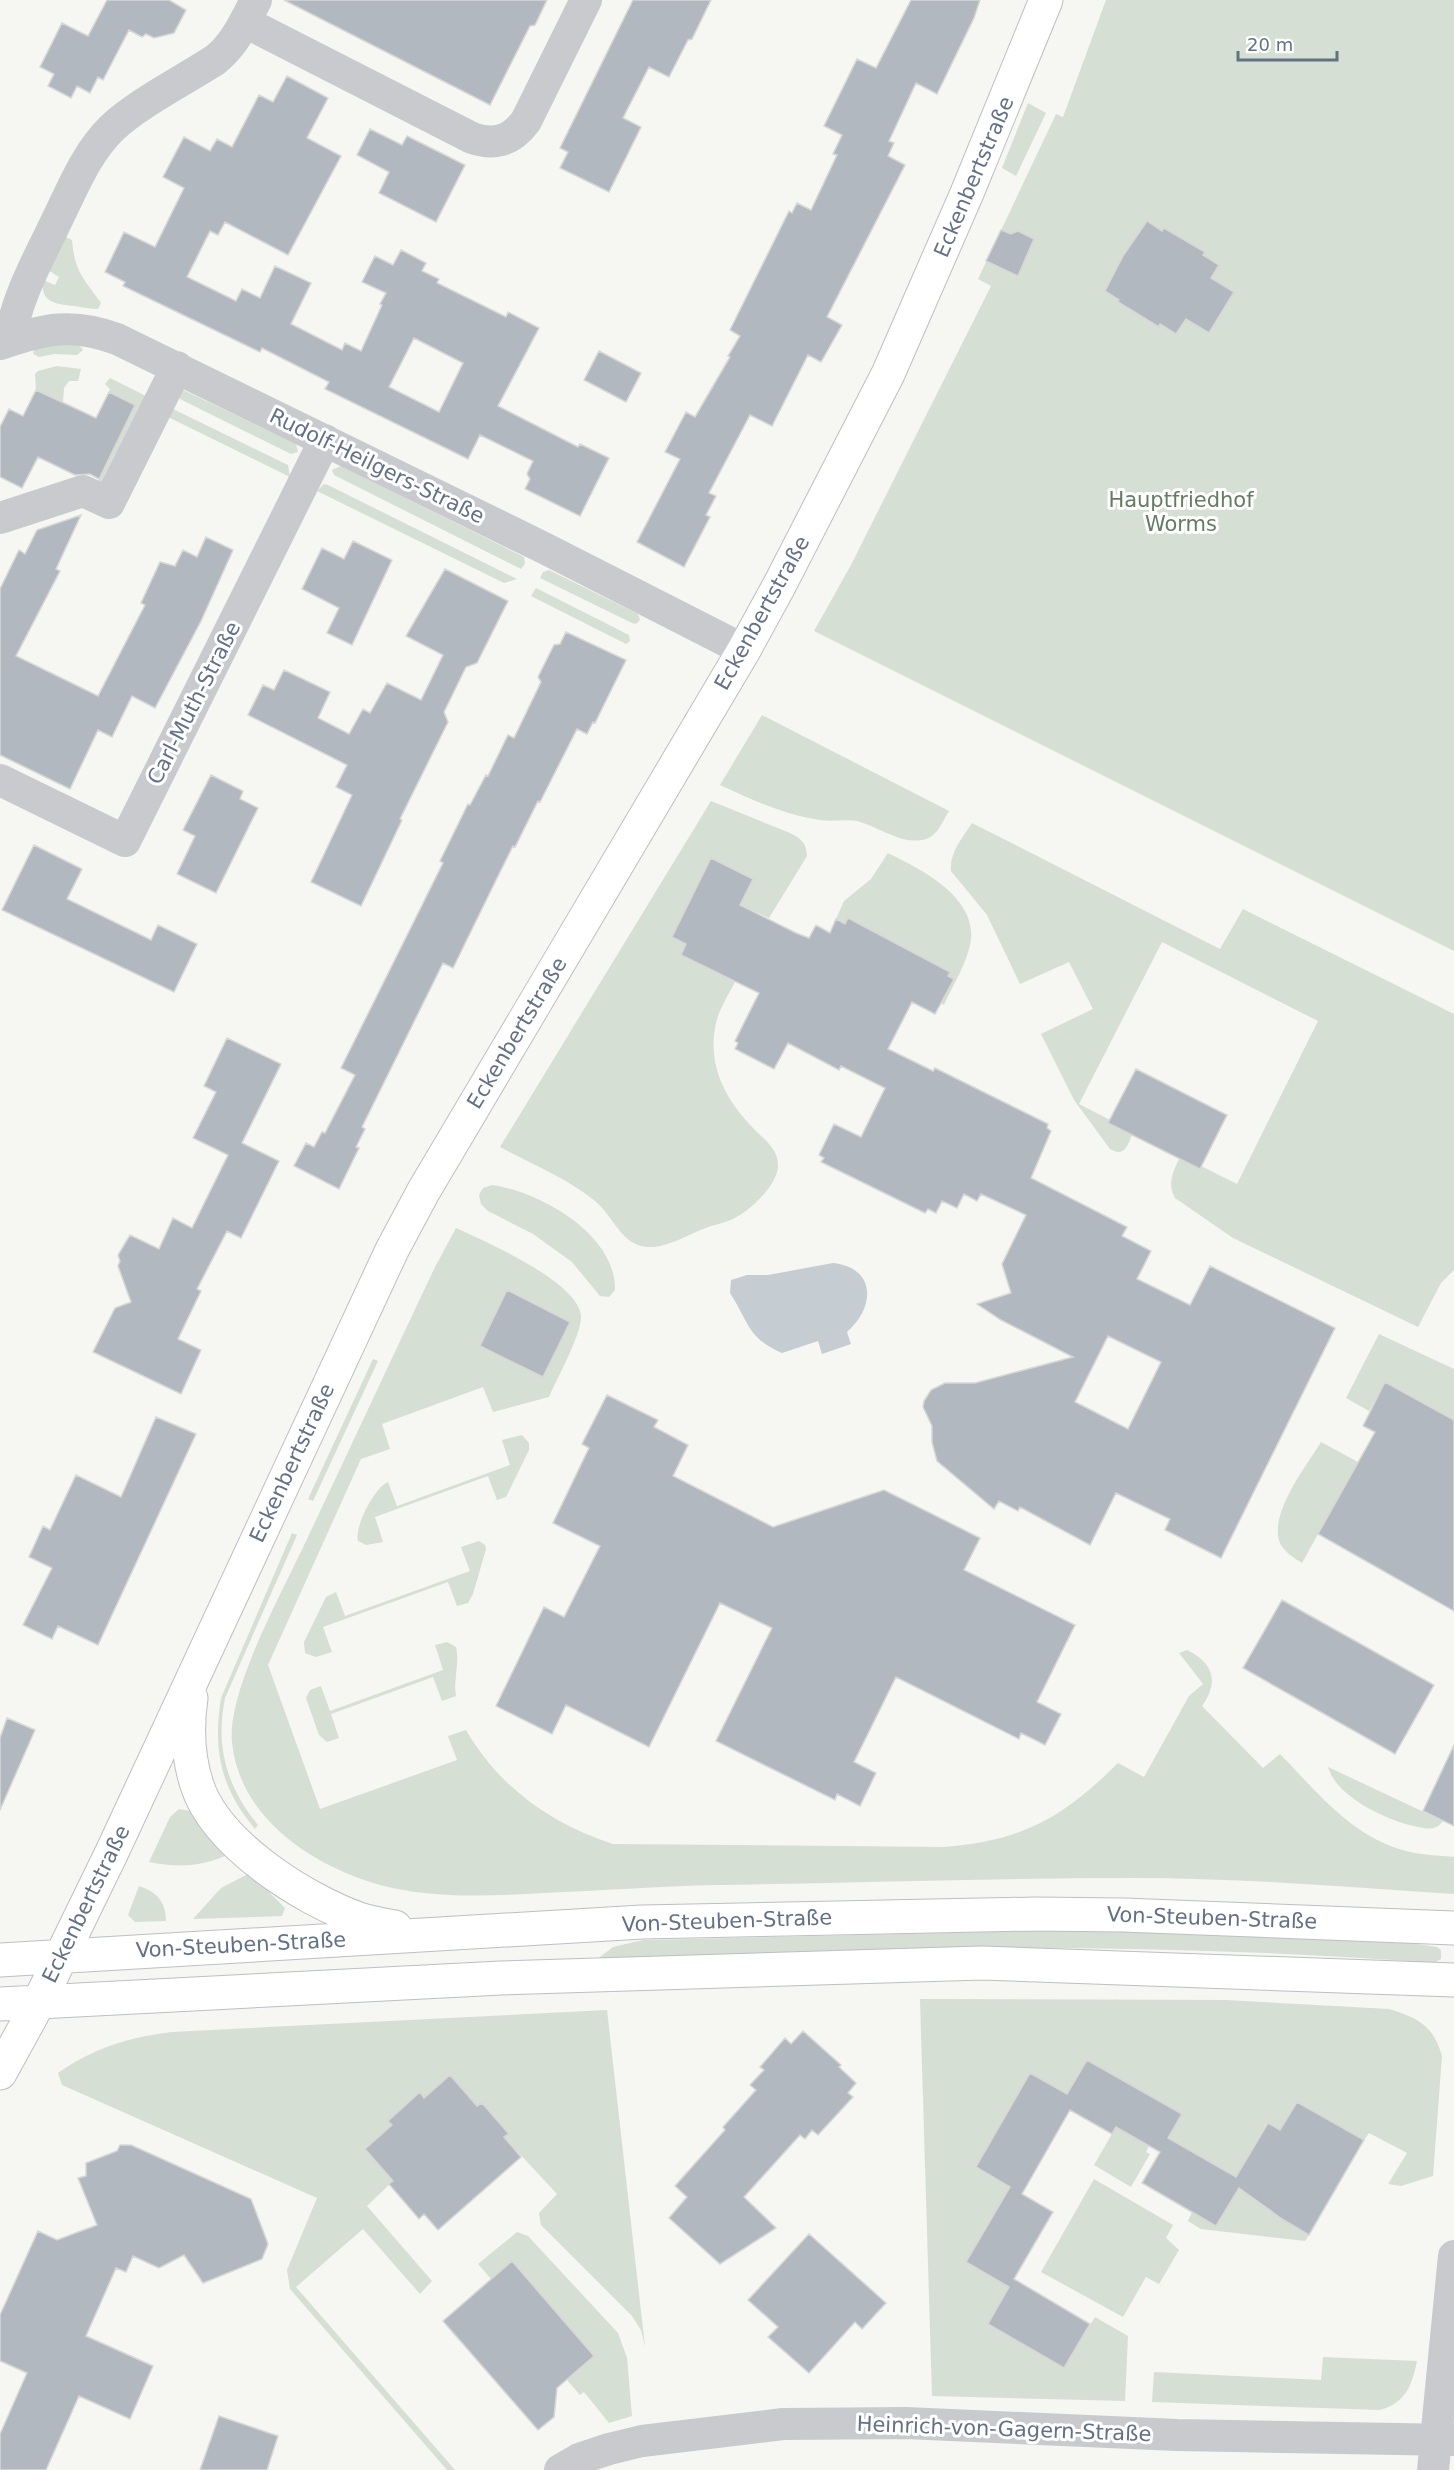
<svg xmlns="http://www.w3.org/2000/svg" width="1454" height="2470" font-family="'DejaVu Sans',sans-serif">
	<rect width="100%" height="100%" fill="#f6f6f2"/>
	<path fill="#d6dfd3" d="M 1106,0 L 1454,0 L 1454,951 L 814,631 L 851,565 L 991,286 L 978,279 L 1056,114 L 1063,117 Z
		M 1028,103 L 1046,113 L 1016,176 L 1002,168 Z
		M 66,237 L 72,240 C 75,273 83,277 101,303 L 98,309 C 90,309 82,307 74,306 C 56,304 40,303 43,280 L 55,285 L 59,277 L 48,270 Z
		M 54,344 L 79,345 L 83,350 L 77,355 L 54,354 L 39,357 L 33,354 L 35,348 Z
		M 57,366 L 81,369 L 78,381 L 69,381 L 64,388 L 63,402 L 36,390 L 35,374 L 38,371 Z
		M 110,378 L 148,397 L 106,490 L 96,485 L 135,405 L 109,392 L 110,389 L 105,384 Z
		M 181,389 L 296,444 L 298,452 L 291,454 L 180,399 L 178,396 Z
		M 173,409 L 288,465 L 290,477 L 164,415 Z
		M 341,466 L 524,557 L 525,564 L 521,569 L 334,475 L 332,470 Z
		M 324,484 L 328,485 L 517,579 L 504,583 L 317,491 Z
		M 549,570 L 638,614 L 640,620 L 636,624 L 632,623 L 540,578 L 543,572 Z
		M 536,588 L 629,635 L 630,641 L 626,644 L 531,596 Z
		M 762,715 L 949,811 C 942,822 937,838 922,840 C 900,844 877,826 857,821 C 845,819 832,822 820,820 C 785,815 752,800 720,785 Z
		M 711,801 L 790,833 C 802,839 806,843 807,856 L 769,918 L 740,905 L 752,878 L 711,858 L 672,937 L 686,944 L 681,955 L 735,982 C 729,994 719,1009 716,1023 C 706,1066 727,1103 757,1132 C 766,1141 778,1150 778,1165 C 778,1185 750,1211 733,1219 C 724,1223 713,1225 703,1229 C 685,1236 659,1253 638,1245 C 618,1237 612,1215 595,1201 C 569,1179 530,1163 500,1147 Z
		M 972,823 L 1220,949 L 1243,909 L 1454,1014 L 1454,1270 L 1441,1283 L 1418,1327 L 1233,1238 L 1175,1198 C 1167,1184 1173,1172 1179,1159 L 1199,1169 L 1201,1166 L 1237,1184 L 1318,1021 L 1162,942 L 1079,1104 L 1110,1120 L 1109,1124 L 1132,1135 C 1127,1147 1124,1157 1110,1149 L 1074,1100 L 1041,1034 L 1093,1009 L 1069,962 L 1020,984 L 987,915 L 951,871 C 949,853 963,837 972,823 Z
		M 888,853 C 920,869 976,896 971,940 C 968,961 953,985 944,1005 L 941,1003 L 954,979 L 948,976 L 950,972 L 848,919 L 845,924 L 836,919 L 844,901 L 871,879 Z
		M 492,1185 C 540,1192 616,1234 615,1290 L 609,1297 L 600,1296 L 572,1262 L 533,1234 L 488,1211 L 481,1204 L 479,1195 L 483,1188 Z
		M 456,1228 C 484,1241 579,1282 581,1316 C 582,1334 557,1378 549,1397 L 493,1412 L 483,1387 L 382,1424 L 390,1449 L 361,1459 L 268,1665 L 320,1809 L 457,1760 L 448,1736 L 466,1730 C 499,1787 551,1824 613,1844 L 944,1847 C 1022,1841 1063,1818 1118,1763 L 1144,1777 L 1189,1696 L 1203,1684 L 1179,1653 L 1187,1650 C 1214,1663 1219,1682 1202,1706 L 1263,1768 L 1280,1754 C 1315,1790 1349,1833 1399,1849 C 1417,1855 1435,1855 1454,1857 L 1454,1894 C 1348,1887 1242,1878 1135,1878 C 996,1878 856,1883 716,1885 C 658,1886 601,1891 543,1893 C 488,1896 433,1899 380,1885 C 313,1866 239,1818 232,1742 C 227,1690 284,1589 307,1539 C 350,1448 392,1358 435,1267 Z
		M 1379,1334 L 1454,1369 L 1454,1420 L 1386,1382 L 1369,1411 L 1346,1398 Z
		M 373,1359 L 378,1361 L 313,1501 L 308,1499 Z
		M 522,1435 L 529,1443 L 529,1450 L 506,1497 L 497,1500 L 488,1476 L 375,1517 L 383,1542 L 366,1545 L 358,1541 C 354,1527 375,1487 388,1482 L 397,1506 L 510,1465 L 502,1440 Z
		M 1321,1442 L 1358,1462 L 1302,1563 C 1294,1558 1286,1553 1281,1545 C 1266,1517 1307,1465 1321,1442 Z
		M 292,1533 L 297,1535 L 225,1698 C 215,1747 227,1787 258,1825 L 255,1829 C 220,1787 213,1750 221,1698 Z
		M 479,1541 L 485,1545 L 486,1549 L 473,1594 L 468,1603 L 457,1606 L 448,1582 L 323,1627 L 332,1652 L 316,1657 L 305,1653 L 304,1642 L 326,1597 L 336,1592 L 345,1616 L 470,1571 L 461,1547 Z
		M 447,1642 L 456,1647 C 460,1662 453,1680 456,1696 L 442,1701 L 433,1677 L 331,1714 L 339,1738 L 327,1742 L 319,1735 L 306,1698 L 310,1690 L 321,1686 L 330,1711 L 443,1670 L 435,1645 Z
		M 1328,1767 L 1443,1821 C 1441,1823 1439,1826 1436,1827 C 1431,1830 1424,1828 1418,1827 C 1388,1821 1337,1798 1328,1767 Z
		M 179,1809 L 191,1811 L 231,1853 C 204,1867 178,1868 149,1862 L 170,1817 Z
		M 250,1873 L 285,1908 L 282,1916 L 193,1919 L 221,1888 Z
		M 139,1886 C 157,1892 166,1902 166,1921 L 135,1922 L 128,1915 Z
		M 1034,1931 L 1124,1931 L 1396,1941 L 1437,1947 L 1441,1950 L 1441,1959 L 1434,1963 C 1157,1942 878,1945 602,1960 L 600,1957 L 613,1947 L 643,1940 Z
		M 920,1999 L 1226,2000 L 1389,2009 C 1418,2018 1433,2025 1442,2056 L 1433,2176 L 1401,2186 L 1388,2184 L 1407,2153 L 1369,2133 L 1364,2140 L 1297,2102 L 1280,2130 L 1267,2123 L 1257,2141 L 1263,2145 L 1243,2181 L 1168,2138 L 1181,2114 L 1087,2060 L 1067,2094 L 976,2167 L 1010,2187 L 966,2262 L 1009,2287 L 989,2324 L 1064,2368 L 1095,2317 L 1128,2336 L 1125,2401 L 932,2396 Z
		M 607,2010 L 645,2347 L 641,2330 L 632,2316 L 541,2225 L 539,2213 L 557,2194 L 504,2137 L 509,2133 L 482,2103 L 477,2106 L 450,2075 L 424,2098 L 419,2093 L 388,2121 L 392,2125 L 365,2149 L 393,2181 L 367,2206 L 432,2281 L 420,2294 L 363,2229 L 296,2287 L 455,2470 L 447,2470 L 290,2289 L 287,2270 L 317,2198 L 62,2085 L 58,2073 C 94,2048 129,2037 172,2032 Z
		M 1116,2127 L 1149,2146 L 1146,2152 L 1150,2154 L 1131,2187 L 1094,2165 Z
		M 1094,2179 L 1173,2225 L 1166,2238 L 1179,2250 L 1159,2284 L 1146,2277 L 1123,2317 L 1041,2272 Z
		M 1241,2183 C 1259,2206 1284,2220 1309,2235 L 1305,2241 L 1201,2229 L 1188,2221 L 1192,2212 L 1216,2226 Z
		M 517,2232 L 528,2236 L 618,2333 L 627,2358 L 632,2416 L 609,2423 L 584,2392 L 580,2395 L 567,2380 L 593,2356 L 512,2261 L 491,2279 L 478,2264 Z
		M 1323,2357 L 1417,2361 C 1412,2385 1406,2403 1380,2410 L 1152,2402 L 1154,2372 L 1321,2380 Z"/>
	<path fill="#c5cdd3" d="M 833,1263 C 877,1268 875,1308 847,1332 L 851,1344 L 822,1354 L 818,1341 L 782,1353 C 747,1338 749,1322 730,1293 L 731,1280 L 747,1275 L 768,1275 Z"/>
	<path fill="#b2b8bf" stroke="#d7d7d5" stroke-width="1.5" fill-rule="evenodd" d="M 107,0 L 169,0 L 186,10 L 174,33 L 154,38 L 146,34 L 142,37 L 129,30 L 103,80 L 98,77 L 90,93 L 77,86 L 71,98 L 48,86 L 54,74 L 40,67 L 62,23 L 88,36 Z
		M 284,0 L 547,0 L 535,25 L 530,26 L 490,105 Z
		M 633,0 L 711,0 L 692,39 L 688,40 L 669,77 L 649,67 L 623,118 L 641,127 L 609,192 L 560,168 L 568,152 L 560,148 Z
		M 911,0 L 980,0 L 974,18 L 937,94 L 916,83 L 889,141 L 894,143 L 888,156 L 905,165 L 827,317 L 842,325 L 821,362 L 808,355 L 772,426 L 750,415 L 709,493 L 716,496 L 706,515 L 710,517 L 684,567 L 637,542 L 680,459 L 665,452 L 686,412 L 695,417 L 730,357 L 728,356 L 740,336 L 730,330 L 789,211 L 792,213 L 797,203 L 811,210 L 837,155 L 833,154 L 842,135 L 824,126 L 857,59 L 876,68 Z
		M 287,76 L 328,98 L 307,138 L 341,156 L 288,255 L 225,222 L 218,235 L 210,231 L 187,277 L 236,301 L 242,289 L 260,298 L 275,266 L 311,283 L 291,324 L 342,350 L 345,343 L 361,351 L 382,305 L 380,304 L 386,293 L 362,282 L 375,256 L 393,265 L 401,250 L 426,263 L 422,271 L 439,279 L 437,283 L 506,317 L 508,312 L 539,328 L 498,406 L 578,447 L 580,444 L 609,458 L 580,516 L 525,489 L 530,479 L 527,474 L 533,461 L 480,435 L 468,459 L 325,389 L 329,382 L 262,348 L 260,352 L 123,286 L 125,282 L 105,272 L 124,232 L 155,247 L 184,188 L 163,177 L 184,137 L 210,151 L 217,139 L 232,147 L 259,95 L 273,102 ZM 414,338 L 463,363 L 439,412 L 389,387 Z
		M 370,129 L 402,145 L 407,136 L 465,165 L 436,222 L 379,193 L 389,172 L 357,155 Z
		M 1147,221 L 1162,231 L 1164,228 L 1205,252 L 1203,255 L 1219,265 L 1211,278 L 1234,292 L 1209,333 L 1186,319 L 1176,334 L 1160,324 L 1159,327 L 1118,302 L 1119,300 L 1105,291 L 1123,256 Z
		M 1001,230 L 1011,234 L 1018,231 L 1034,239 L 1018,276 L 986,261 Z
		M 599,351 L 641,373 L 626,402 L 584,380 Z
		M 36,390 L 96,418 L 109,392 L 135,405 L 99,479 L 90,474 L 75,475 L 38,457 L 22,488 L 0,477 L 0,427 L 9,409 L 23,416 Z
		M 81,515 L 56,569 L 60,571 L 16,656 L 98,696 L 145,605 L 141,603 L 160,562 L 175,566 L 183,550 L 197,557 L 206,537 L 233,550 L 201,621 L 155,708 L 132,696 L 112,737 L 98,730 L 70,789 L 0,755 L 0,589 L 19,550 L 25,554 L 37,530 Z
		M 353,541 L 392,560 L 352,645 L 327,633 L 339,608 L 302,589 L 322,548 L 344,559 Z
		M 445,569 L 508,601 L 477,663 L 466,667 L 444,712 L 448,722 L 400,819 L 402,820 L 361,906 L 311,882 L 352,795 L 336,787 L 347,765 L 248,715 L 263,685 L 274,690 L 284,670 L 330,692 L 318,718 L 349,734 L 363,709 L 370,713 L 387,683 L 421,700 L 443,655 L 406,636 Z
		M 566,632 L 626,660 L 595,723 L 593,722 L 587,734 L 577,729 L 540,802 L 538,801 L 515,847 L 513,846 L 500,872 L 453,968 L 443,963 L 362,1127 L 365,1129 L 356,1147 L 359,1148 L 339,1189 L 294,1166 L 306,1143 L 314,1147 L 322,1132 L 325,1133 L 355,1075 L 341,1068 L 443,863 L 440,861 L 468,804 L 470,805 L 486,775 L 488,776 L 508,735 L 514,738 L 541,682 L 538,677 L 554,645 L 560,644 Z
		M 211,775 L 243,791 L 240,799 L 258,808 L 216,893 L 177,874 L 195,836 L 183,830 Z
		M 34,845 L 82,869 L 67,899 L 151,940 L 158,925 L 197,944 L 174,992 L 2,910 Z
		M 711,858 L 753,879 L 740,905 L 796,933 L 809,938 L 816,925 L 830,933 L 836,919 L 845,924 L 848,918 L 950,972 L 948,976 L 954,979 L 935,1014 L 912,1002 L 888,1049 L 933,1071 L 935,1068 L 1048,1124 L 1047,1128 L 1051,1131 L 1031,1178 L 1127,1227 L 1122,1236 L 1151,1251 L 1137,1279 L 1190,1305 L 1210,1266 L 1335,1328 L 1221,1558 L 1165,1530 L 1170,1519 L 1116,1493 L 1090,1545 L 1020,1507 L 1018,1511 L 999,1501 L 994,1509 L 937,1461 L 932,1442 L 932,1426 L 923,1407 L 924,1401 L 931,1390 L 945,1383 L 975,1383 L 1073,1357 L 1001,1320 L 977,1304 L 1011,1293 L 1002,1264 L 1026,1215 L 981,1194 L 977,1201 L 964,1194 L 957,1208 L 942,1201 L 936,1213 L 928,1209 L 925,1213 L 821,1162 L 824,1158 L 819,1155 L 834,1124 L 861,1137 L 885,1088 L 841,1066 L 839,1070 L 788,1043 L 774,1069 L 735,1049 L 738,1043 L 735,1041 L 759,993 L 681,955 L 686,944 L 672,937 ZM 1108,1336 L 1161,1362 L 1128,1429 L 1075,1402 Z
		M 227,1038 L 281,1064 L 242,1143 L 279,1161 L 241,1238 L 227,1231 L 197,1289 L 201,1291 L 178,1339 L 201,1350 L 181,1394 L 93,1352 L 115,1308 L 131,1302 L 118,1266 L 120,1261 L 118,1255 L 130,1235 L 159,1249 L 173,1218 L 192,1228 L 228,1155 L 193,1138 L 216,1092 L 204,1086 Z
		M 1136,1069 L 1227,1115 L 1200,1169 L 1108,1123 Z
		M 507,1290 L 570,1322 L 543,1377 L 480,1346 Z
		M 1385,1382 L 1454,1420 L 1454,1611 L 1318,1534 L 1375,1432 L 1363,1426 Z
		M 607,1395 L 658,1420 L 654,1427 L 688,1445 L 673,1476 L 773,1527 L 884,1490 L 980,1538 L 964,1570 L 1075,1625 L 1037,1702 L 1061,1714 L 1045,1745 L 1021,1733 L 1019,1739 L 896,1677 L 854,1762 L 876,1773 L 860,1806 L 837,1794 L 835,1800 L 716,1741 L 772,1628 L 720,1603 L 649,1747 L 566,1705 L 552,1734 L 496,1706 L 544,1607 L 564,1617 L 600,1546 L 553,1523 L 589,1448 L 582,1444 Z
		M 156,1417 L 196,1434 L 98,1645 L 58,1626 L 52,1639 L 23,1625 L 52,1568 L 29,1557 L 43,1526 L 50,1530 L 76,1475 L 121,1497 Z
		M 1282,1600 L 1434,1685 L 1395,1754 L 1243,1668 Z
		M 7,1718 L 35,1730 L 0,1810 L 0,1738 Z
		M 1454,1745 L 1454,1826 L 1423,1811 Z
		M 803,2031 L 841,2065 L 839,2067 L 856,2083 L 848,2093 L 853,2097 L 818,2135 L 812,2130 L 805,2139 L 800,2135 L 744,2197 L 776,2228 L 720,2264 L 669,2218 L 687,2197 L 675,2186 L 725,2130 L 723,2127 L 756,2090 L 750,2085 L 764,2070 L 760,2067 L 785,2038 L 791,2044 Z
		M 1087,2060 L 1182,2114 L 1168,2138 L 1236,2177 L 1268,2123 L 1280,2130 L 1297,2102 L 1364,2140 L 1309,2235 L 1282,2219 L 1239,2188 L 1216,2226 L 1142,2183 L 1160,2152 L 1116,2127 L 1112,2134 L 1070,2110 L 1022,2194 L 1053,2212 L 1014,2279 L 1090,2324 L 1064,2368 L 988,2324 L 1009,2287 L 966,2262 L 1010,2187 L 976,2167 L 1030,2073 L 1067,2094 Z
		M 450,2075 L 477,2106 L 482,2103 L 509,2134 L 504,2137 L 521,2157 L 438,2230 L 424,2214 L 419,2219 L 389,2184 L 393,2181 L 365,2149 L 392,2125 L 388,2121 L 420,2092 L 424,2098 Z
		M 120,2145 L 131,2145 L 251,2199 L 268,2244 L 262,2259 L 203,2283 L 184,2255 L 159,2268 L 133,2256 L 126,2272 L 116,2268 L 86,2336 L 153,2366 L 130,2419 L 79,2396 L 46,2470 L 0,2470 L 0,2434 L 27,2373 L 0,2361 L 0,2315 L 38,2231 L 57,2240 L 97,2225 L 78,2178 L 86,2176 L 86,2163 L 117,2151 Z
		M 809,2234 L 886,2303 L 862,2329 L 855,2322 L 809,2373 L 768,2337 L 778,2327 L 748,2300 Z
		M 512,2261 L 594,2356 L 557,2388 L 554,2417 L 538,2430 L 443,2321 Z
		M 219,2416 L 278,2436 L 267,2470 L 200,2470 Z"/>
	<g fill="none" stroke-linecap="round" stroke-linejoin="round">
		<g stroke="#bcbfc4" stroke-width="35">
			<path id="secondary" d="M 191,1698 C 187,1726 188,1758 197,1785 C 216,1844 303,1899 359,1919 C 371,1923 384,1925 395,1927
				M 0,1960 L 642,1922 L 1035,1914 L 1123,1915 L 1454,1928
				M 0,2004 L 501,1978 L 982,1963 L 1454,1980
				M 0,2073 L 39,2002 L 112,1852 L 392,1250 L 423,1192 L 744,650 L 779,586 L 888,374 L 967,193 L 1046,0"/>
		</g>
		<path stroke="#c8cace" stroke-width="32" d="M 245,22 L 472,138 C 495,146 512,140 526,121 L 586,0
			M 10,340 C 16,298 38,260 56,222 C 72,190 86,153 112,128 C 137,104 184,80 215,60 C 235,44 244,23 256,0
			M 0,344 C 44,329 72,322 117,339 L 544,548 L 744,650
			M 0,518 L 83,491 L 109,503 L 177,367
			M 0,780 L 125,841 L 325,440
			M 560,2470 L 579,2459 L 609,2449 L 642,2441 L 783,2424 L 906,2423 L 1177,2435 L 1454,2440
			M 1433,2470 L 1454,2256"/>
		<use href="#secondary" stroke="#fff" stroke-width="33"/>
	</g>
	<g text-anchor="middle" stroke-width="6" stroke-linejoin="round" paint-order="stroke">
		<g font-size="21" fill="#627186" stroke="#fff">
			<text transform="translate(974 177) rotate(-67)" y="7">Eckenbertstraße</text>
			<text transform="translate(377 466) rotate(26)" y="7">Rudolf-Heilgers-Straße</text>
			<text transform="translate(762 613) rotate(-61)" y="7">Eckenbertstraße</text>
			<text transform="translate(194 703) rotate(-63)" y="7">Carl-Muth-Straße</text>
			<text transform="translate(517 1033) rotate(-59)" y="7">Eckenbertstraße</text>
			<text transform="translate(292 1463) rotate(-65)" y="7">Eckenbertstraße</text>
			<text transform="translate(86 1904) rotate(-64)" y="7">Eckenbertstraße</text>
			<text transform="translate(1212 1918) rotate(2)" y="7">Von-Steuben-Straße</text>
			<text transform="translate(727 1921) rotate(-2)" y="7">Von-Steuben-Straße</text>
			<text transform="translate(241 1945) rotate(-3)" y="7">Von-Steuben-Straße</text>
			<text transform="translate(1004 2429) rotate(2)" y="7">Heinrich-von-Gagern-Straße</text>
		</g>
		<g font-size="21" fill="#647d62" stroke="#fff">
			<text x="1181" y="507">Hauptfriedhof<tspan x="1181" dy="24">Worms</tspan></text>
		</g>
	</g>
	<path d="M1238 51v9h99v-9" fill="none" stroke="#627186" stroke-width="3"/>
	<text x="1247" y="51" font-size="18" fill="#627186" stroke="#ffffff" stroke-width="4.5" paint-order="stroke">20 m</text>
</svg>
